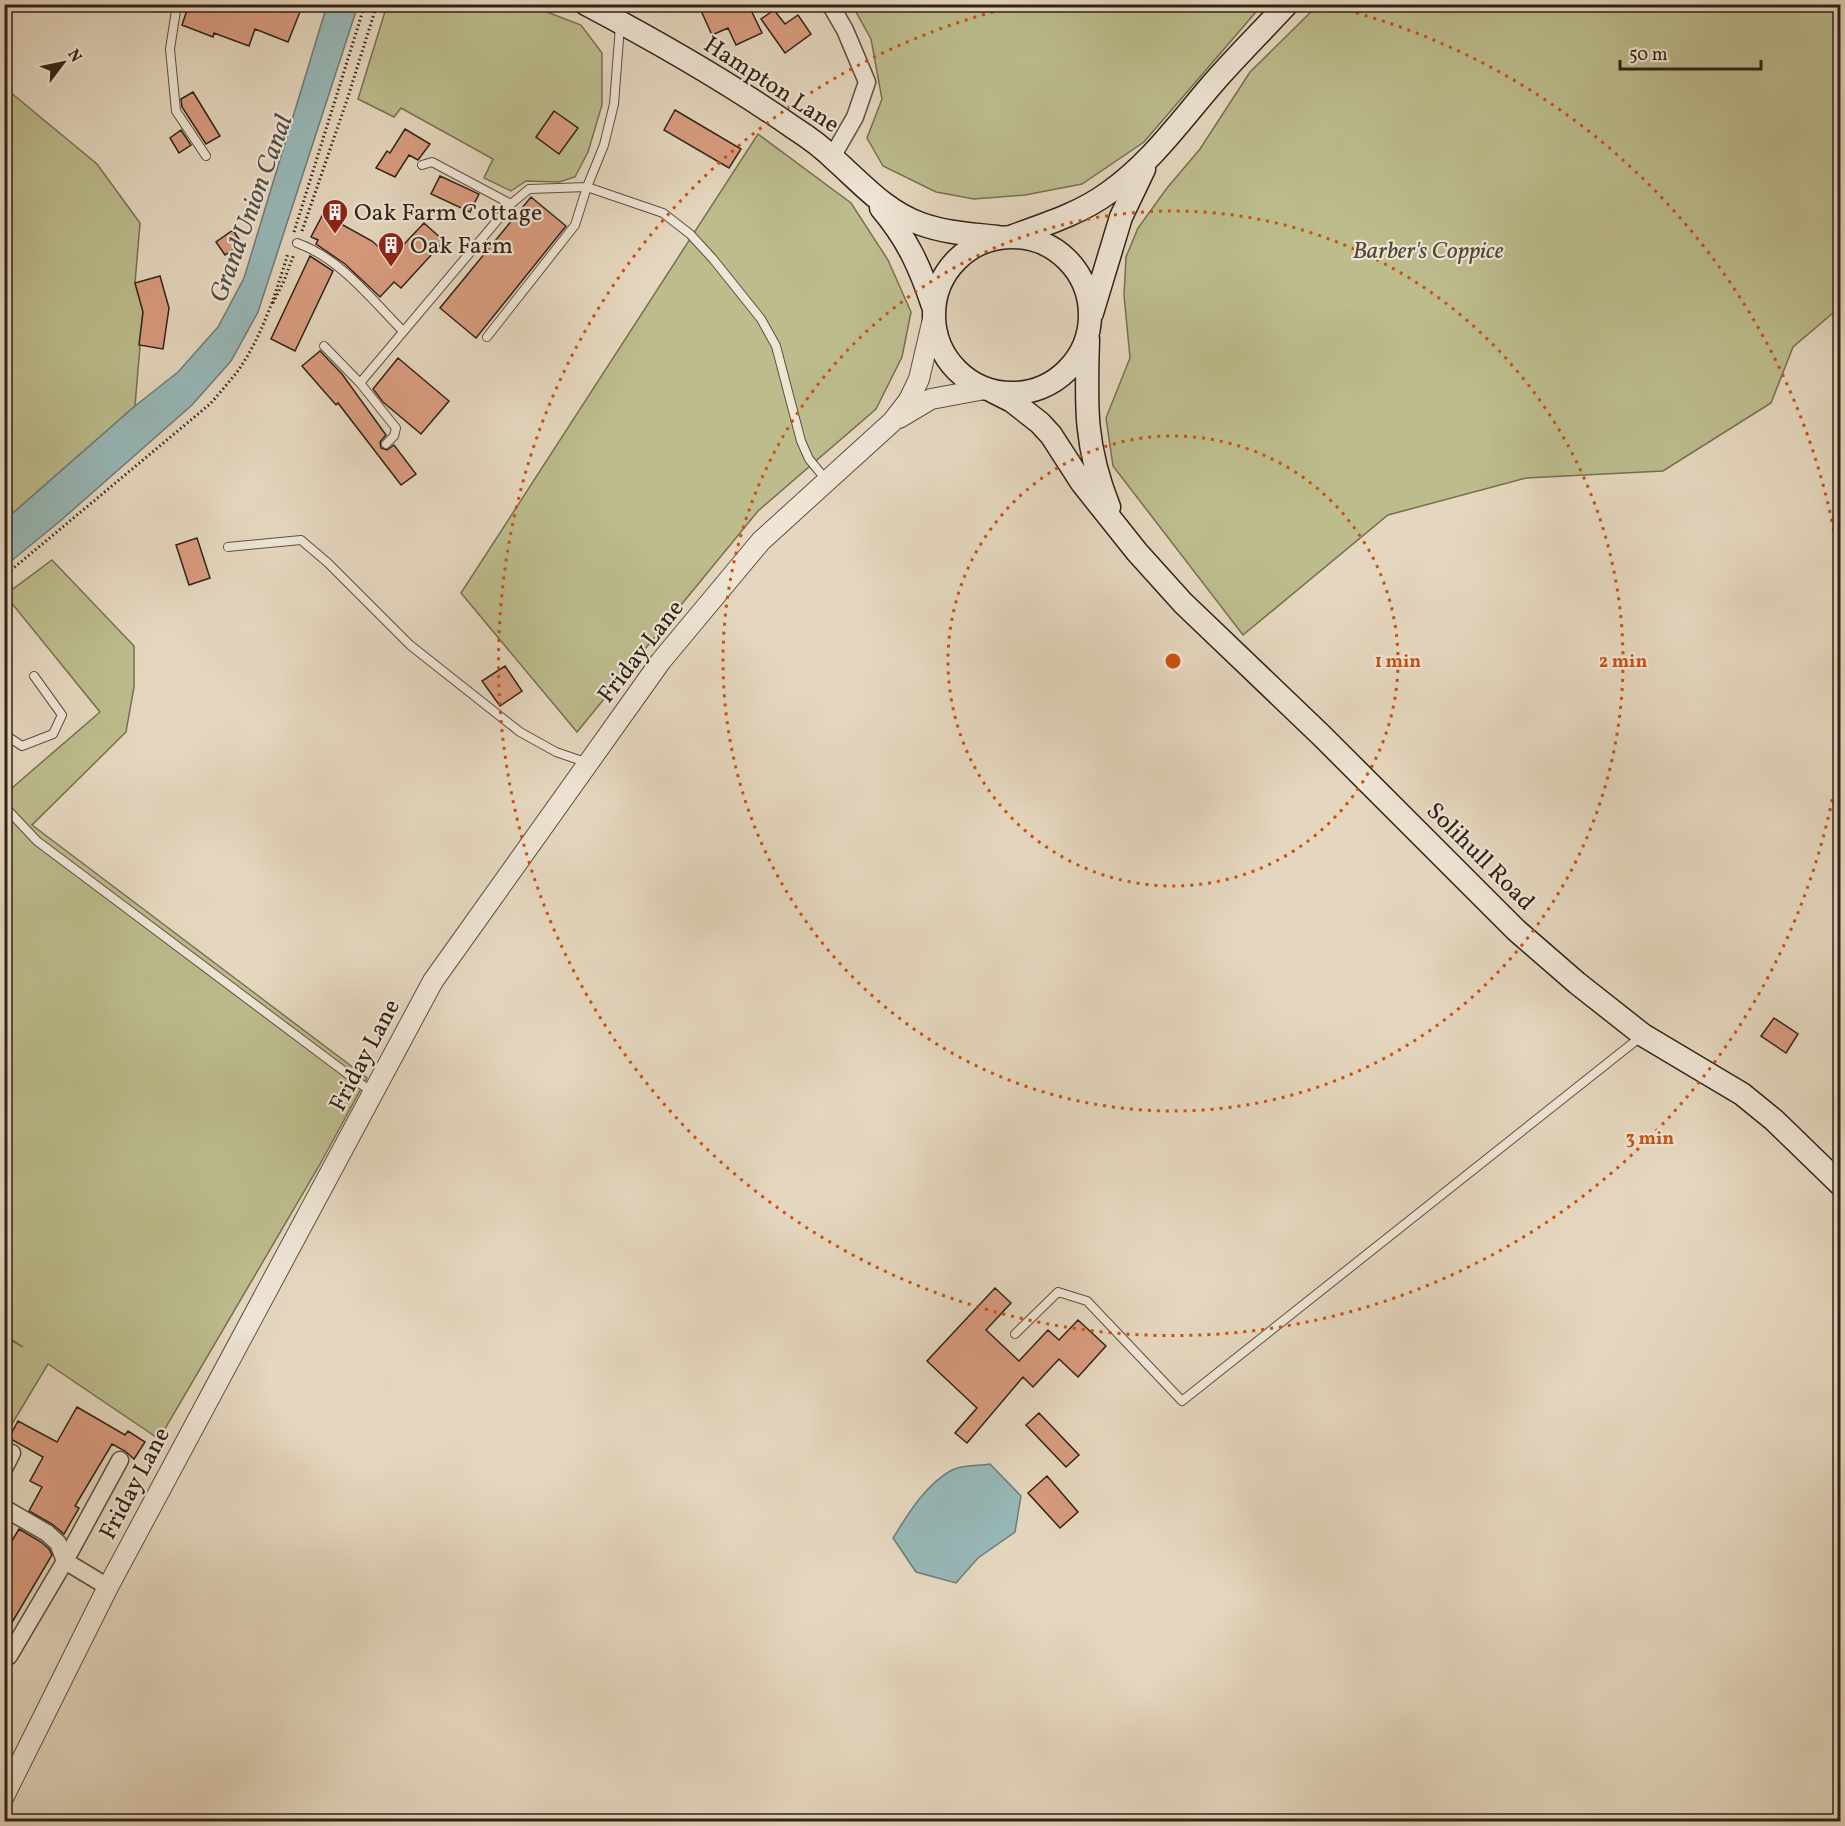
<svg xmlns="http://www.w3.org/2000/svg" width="1845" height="1826" font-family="Vollkorn,serif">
	<rect width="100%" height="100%" fill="#e5d7bf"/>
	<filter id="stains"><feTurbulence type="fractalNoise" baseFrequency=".00333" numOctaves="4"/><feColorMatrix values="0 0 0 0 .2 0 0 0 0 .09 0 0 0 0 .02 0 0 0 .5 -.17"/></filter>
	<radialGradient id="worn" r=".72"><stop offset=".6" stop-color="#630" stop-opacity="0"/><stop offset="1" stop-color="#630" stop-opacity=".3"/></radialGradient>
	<path fill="#bcbc8d" stroke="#766f52" stroke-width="1.5" d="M 387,5 L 529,5 L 581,25 L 602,53 L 602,105 L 588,152 L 575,177 L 559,182 L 526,181 L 511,191 L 484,178 L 493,159 L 401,108 L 394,117 L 358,99 Z
		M 852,5 L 1262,5 L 1144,142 L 1082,184 L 1025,195 L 974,199 L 936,192 L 883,166 L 867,138 L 882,99 L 871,39 Z
		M 1318,5 L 1840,5 L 1840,307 L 1793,347 L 1771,403 L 1663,471 L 1526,478 L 1388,515 L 1243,635 L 1113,466 L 1106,418 L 1130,358 L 1124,295 L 1126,257 L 1138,228 L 1167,188 L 1200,149 L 1250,72 Z
		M 4,87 L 97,164 L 140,223 L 135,283 L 143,310 L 135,406 L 5,520 Z
		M 758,134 L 851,203 L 888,260 L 911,312 L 902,357 L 876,409 L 758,511 L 577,732 L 461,593 Z
		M 52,560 L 134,646 L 134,687 L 126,732 L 32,825 L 367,1078 L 319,1166 L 159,1439 L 48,1364 L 9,1429 L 5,1427 L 5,1337 L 23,1347 L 4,1334 L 5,794 L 100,712 L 5,595 Z"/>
	<path fill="#97b8b8" stroke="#6e7c78" stroke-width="1.5" d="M 327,5 L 358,5 L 258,312 L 231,361 L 192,405 L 59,522 L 5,566 L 5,520 L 135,406 L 178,372 L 218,327 L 244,278 Z
		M 990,1464 L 1021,1496 L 1015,1532 L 978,1558 L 956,1583 L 916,1572 L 893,1538 C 908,1514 926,1484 952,1470 C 962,1465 979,1466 990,1464 Z"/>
	<path fill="#d99c7f" stroke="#302218" stroke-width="1.5" d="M 189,4 L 262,4 L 281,12 L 284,4 L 303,4 L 288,42 L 255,29 L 249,46 L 214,33 L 213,37 L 182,25 Z
		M 698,4 L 748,4 L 762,33 L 736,45 L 728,28 L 712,35 Z
		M 774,10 L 785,24 L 798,15 L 811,34 L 785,53 L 761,19 Z
		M 193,92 L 220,136 L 206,144 L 182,107 L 181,99 Z
		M 675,110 L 741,149 L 729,168 L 664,130 Z
		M 554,111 L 578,128 L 559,154 L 536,137 Z
		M 405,129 L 430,144 L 418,160 L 409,155 L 395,177 L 376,168 L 387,151 L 390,153 Z
		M 181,130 L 191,145 L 179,153 L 170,138 Z
		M 440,176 L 479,194 L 470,212 L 431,194 Z
		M 531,197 L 566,226 L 476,338 L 440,308 Z
		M 323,214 L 372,241 L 391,258 L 424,223 L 444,241 L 401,288 L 394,282 L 380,297 L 345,264 L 316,244 L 318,240 L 311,237 Z
		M 233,230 L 242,244 L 225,255 L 216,242 Z
		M 310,256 L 333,271 L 295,351 L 271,339 Z
		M 160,276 L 169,308 L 163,349 L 139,345 L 143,312 L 135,283 Z
		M 320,351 L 342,374 L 386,435 L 380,442 L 381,448 L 387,450 L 394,445 L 416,474 L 401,485 L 338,403 L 336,405 L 302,366 Z
		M 398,358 L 449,401 L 421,434 L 383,402 L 373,389 Z
		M 197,538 L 210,578 L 189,585 L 176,545 Z
		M 505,666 L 522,691 L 500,706 L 482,681 Z
		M 1774,1018 L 1798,1034 L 1786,1053 L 1761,1036 Z
		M 995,1288 L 1011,1303 L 986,1330 L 1019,1361 L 1048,1330 L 1059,1340 L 1078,1320 L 1106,1346 L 1078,1377 L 1059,1359 L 1033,1387 L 1023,1377 L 967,1443 L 955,1433 L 977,1408 L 927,1361 Z
		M 77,1407 L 125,1435 L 128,1431 L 145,1442 L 134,1459 L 125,1451 L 112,1444 L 75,1506 L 79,1508 L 64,1534 L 52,1524 L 29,1511 L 42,1487 L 30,1481 L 43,1457 L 9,1438 L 18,1421 L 57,1442 Z
		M 1039,1413 L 1079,1455 L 1066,1467 L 1026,1425 Z
		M 1047,1476 L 1078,1512 L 1060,1528 L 1028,1493 Z
		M 19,1529 L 41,1542 L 49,1549 L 52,1555 L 4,1636 L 4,1554 Z"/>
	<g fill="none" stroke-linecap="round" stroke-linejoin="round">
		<g stroke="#5d4f42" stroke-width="10">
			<path id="service" d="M 177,4 L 170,49 L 176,111 L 206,156
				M 422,165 L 432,162 L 511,204
				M 297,243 C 340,258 372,300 403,331
				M 487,337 L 575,225 L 587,187 L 663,213 L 690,234 L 713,259 L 761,319 L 776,346 L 801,441 L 809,459 L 827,481
				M 324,346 L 360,383 L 396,428 L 394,436 L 386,444
				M 360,383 L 511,204 L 529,189 L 587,187 L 604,145 L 614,104 L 620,26
				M 228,547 L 301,540 L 328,563 L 410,645 L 520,732 L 556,752 L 588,763
				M 4,734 L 22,746 L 53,734 L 62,715 L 34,676
				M 4,806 L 37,841 L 373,1093
				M 1015,1334 L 1058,1292 L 1087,1301 L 1182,1401 L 1643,1035"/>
		</g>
		<g stroke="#5d4f42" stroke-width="19">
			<path id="minor" d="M 830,4 L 845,30 L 867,82 L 855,117 L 832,157
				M 4,1469 L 12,1453
				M 4,1508 L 47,1533 L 58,1543 L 65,1561 L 108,1587
				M 9,1656 L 65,1561 L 120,1460"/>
		</g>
		<g stroke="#5d4f42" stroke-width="22">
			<path id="tertiary" d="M 899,418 L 931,399 L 985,389
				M 4,1796 L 108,1587 L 433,981 L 661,661 L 761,541 L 892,422 L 909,400 L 919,379 L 933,319"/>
		</g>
		<g stroke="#302218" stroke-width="25">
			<path id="secondary" d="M 586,4 C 658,42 728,82 794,128 C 808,137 822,147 834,159 C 861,183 886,212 921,224 C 946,233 972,234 997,237
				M 881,208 C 908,240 920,267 933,306
				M 1013,236 C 1046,224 1079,214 1108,193 C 1151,163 1181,120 1215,81 C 1238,55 1263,30 1287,4
				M934 315a78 78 0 1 1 156 0a78 78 0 1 1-156 0Z
				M 1092,313 L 1121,217 L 1144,169
				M 1088,339 C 1086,404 1084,445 1109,507
				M 994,392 L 1012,401 L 1040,423 L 1051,435 L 1082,483 L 1137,552 L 1183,603 L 1321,735 L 1516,930 L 1577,983 L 1643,1035 L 1742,1094 L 1774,1120 L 1840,1184"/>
		</g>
		<path stroke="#302218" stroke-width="3" stroke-dasharray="1.5 3" stroke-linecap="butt" d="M 302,231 L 347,100 L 377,4
			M 294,232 L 365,4
			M 273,303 L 284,281 L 294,254
			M 4,576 L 210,404 C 219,394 228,383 237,372 C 262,337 276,293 288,253"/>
		<use href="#service" stroke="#eee5d5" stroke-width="8"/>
		<use href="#minor" stroke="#eee5d5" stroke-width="16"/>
		<use href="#tertiary" stroke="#eee5d5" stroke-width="20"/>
		<use href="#secondary" stroke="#eee5d5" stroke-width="22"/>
	</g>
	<g fill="none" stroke="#cc510e" stroke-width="3" stroke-dasharray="3 6">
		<circle cx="1173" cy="661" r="225"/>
		<circle cx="1173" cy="661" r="450"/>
		<path d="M1840 755A674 674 0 1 1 1016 6M1330 6A674 674 0 0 1 1840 567"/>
	</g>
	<defs>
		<g id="building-pin" transform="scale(1.35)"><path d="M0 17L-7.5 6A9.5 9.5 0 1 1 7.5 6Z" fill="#8f2418" stroke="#eee5d5"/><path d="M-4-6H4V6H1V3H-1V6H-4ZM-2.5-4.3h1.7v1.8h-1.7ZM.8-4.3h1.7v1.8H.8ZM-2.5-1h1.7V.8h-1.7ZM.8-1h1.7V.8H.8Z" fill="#fff"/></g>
	</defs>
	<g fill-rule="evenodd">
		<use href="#building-pin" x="335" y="212"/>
		<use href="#building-pin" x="391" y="245"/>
	</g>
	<g text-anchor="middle" stroke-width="4.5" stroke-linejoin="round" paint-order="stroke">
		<g font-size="24" fill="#302218" stroke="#eee5d5">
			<text transform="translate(772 84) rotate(33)" y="8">Hampton Lane</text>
			<text transform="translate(640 651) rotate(-52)" y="8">Friday Lane</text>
			<text transform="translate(1481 856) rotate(45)" y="8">Solihull Road</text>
			<text transform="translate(364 1055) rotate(-62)" y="8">Friday Lane</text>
			<text transform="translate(134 1483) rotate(-62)" y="8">Friday Lane</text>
		</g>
		<g font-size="24" fill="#302218" stroke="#eee5d5" text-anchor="start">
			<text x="354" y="220">Oak Farm Cottage</text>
			<text x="410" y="253">Oak Farm</text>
		</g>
		<g font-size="24" font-style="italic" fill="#534835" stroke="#eee5d5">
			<text x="1428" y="258">Barber's Coppice</text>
		</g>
		<g font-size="26" font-style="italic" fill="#4f4f48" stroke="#eee5d5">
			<text transform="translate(250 208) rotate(-70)" y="9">Grand Union Canal</text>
		</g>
	</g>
	<circle cx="1173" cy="661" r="9" fill="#cc510e" stroke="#eee5d5" stroke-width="3"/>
	<g font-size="18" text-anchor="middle" font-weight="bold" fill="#cc510e" stroke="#eee5d5" stroke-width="4.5" stroke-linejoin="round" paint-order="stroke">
		<text x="1398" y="667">1 min</text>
		<text x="1623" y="667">2 min</text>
		<text x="1650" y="1144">3 min</text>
	</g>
	<rect width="1845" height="1826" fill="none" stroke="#e5d7bf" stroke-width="24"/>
	<rect x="6" y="6" width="1833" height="1814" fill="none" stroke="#302218" stroke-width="3"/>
	<rect x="12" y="12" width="1821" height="1802" fill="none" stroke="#302218" stroke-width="1.5"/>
	<g transform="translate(63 63) rotate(58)" stroke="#eee5d5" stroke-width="4.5" paint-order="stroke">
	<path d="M0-4.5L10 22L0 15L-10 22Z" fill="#302218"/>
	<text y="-9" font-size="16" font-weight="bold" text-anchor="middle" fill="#302218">N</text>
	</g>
	<path d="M1620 60v9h141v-9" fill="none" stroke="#302218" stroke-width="3"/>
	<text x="1629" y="60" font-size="18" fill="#302218" stroke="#eee5d5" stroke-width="4.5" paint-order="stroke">50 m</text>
	<rect width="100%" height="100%" filter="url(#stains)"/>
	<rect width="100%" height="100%" fill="url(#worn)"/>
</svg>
